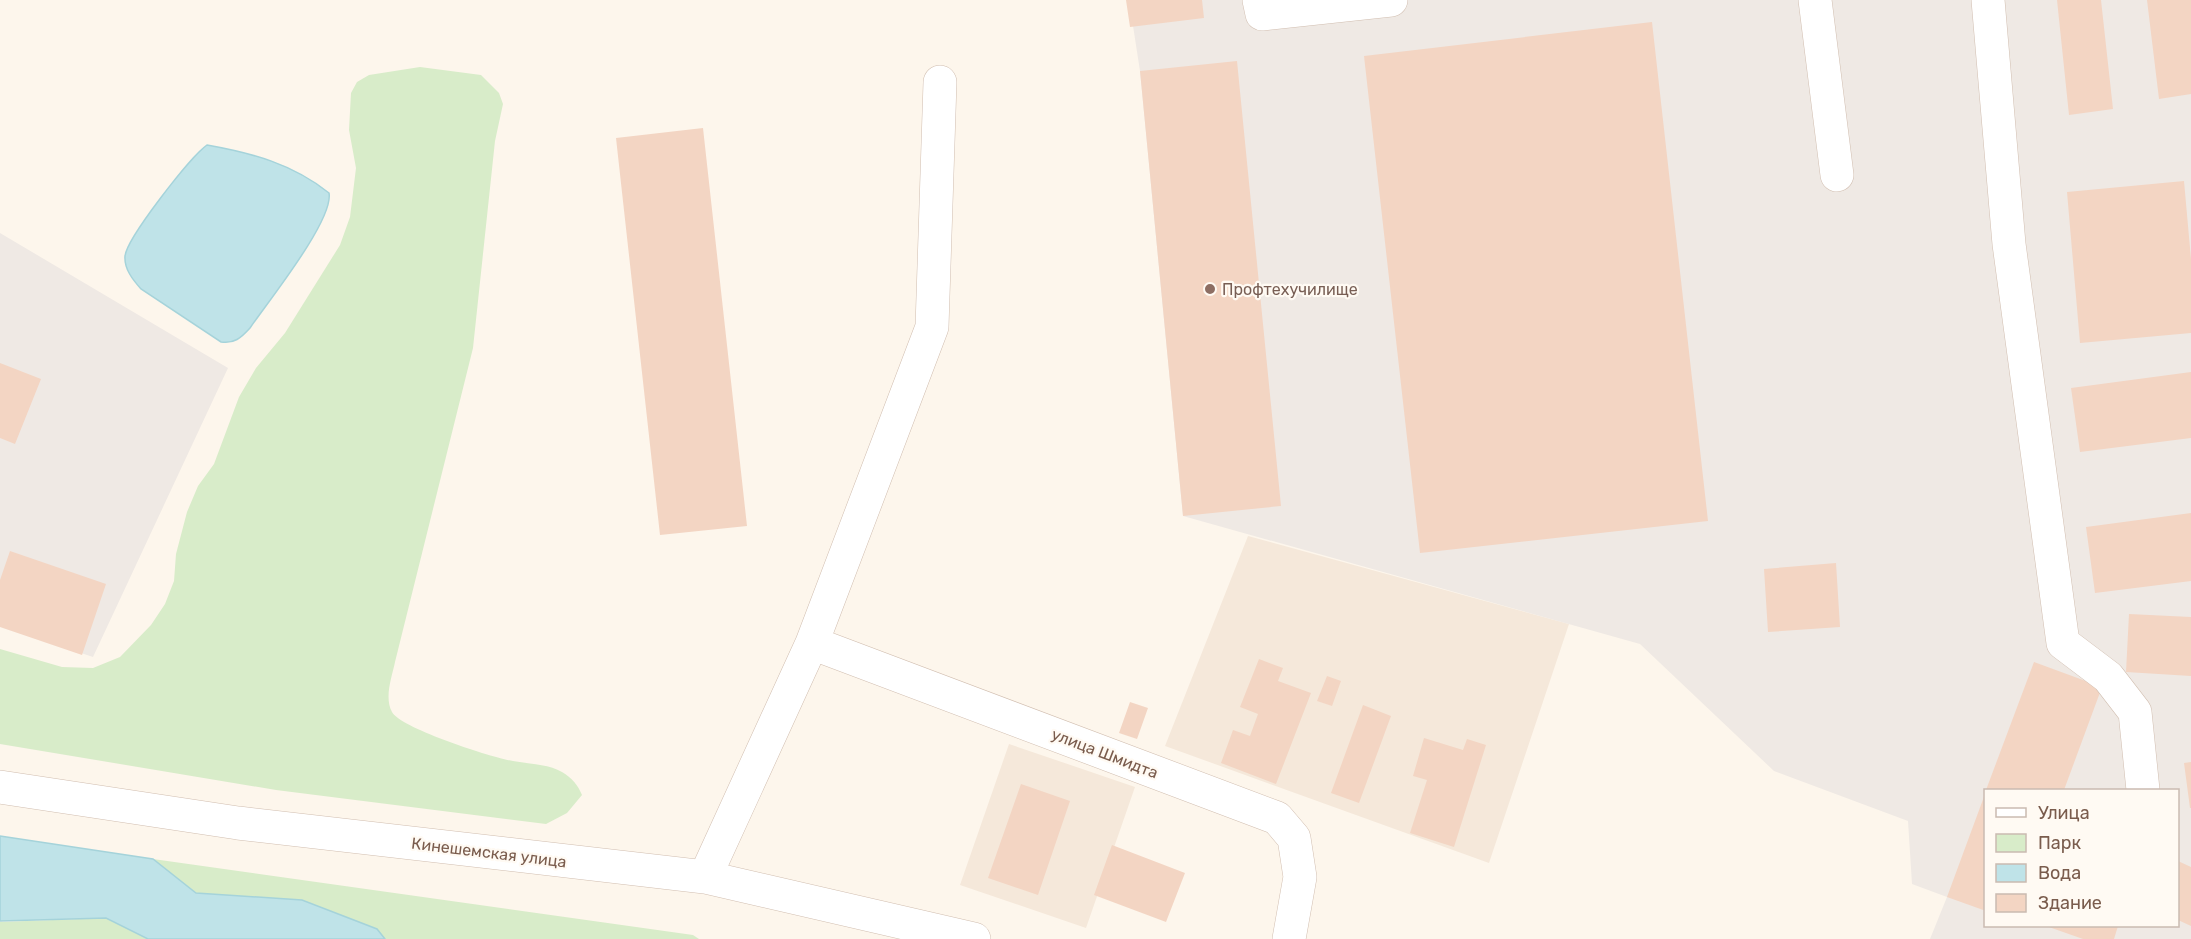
<svg xmlns="http://www.w3.org/2000/svg" width="2191" height="939" font-family="Rubik,sans-serif">
	<rect width="100%" height="100%" fill="#fdf6ec"/>
	<path fill="#f5e8da" d="M 1248,536 L 1569,624 L 1489,863 L 1165,746 Z
		M 1009,744 L 1135,787 L 1086,928 L 960,885 Z"/>
	<path fill="#efe9e4" fill-rule="evenodd" d="M 1129,0 L 2191,0 L 2191,939 L 1930,939 L 1947,897 L 1912,884 L 1908,821 L 1774,771 L 1640,644 L 1183,516 L 1140,71 ZM 1986,790 L 2178,790 L 2178,926 L 1986,926 Z
		M 0,233 L 228,368 L 93,657 L 0,626 Z"/>
	<path fill="#d8ecc9" d="M 420,67 L 481,75 L 499,93 L 503,104 L 495,141 L 473,348 L 395,662 C 392,677 384,697 392,712 C 400,728 493,758 513,761 C 528,764 549,764 562,772 C 572,778 578,785 582,795 L 567,813 L 546,824 L 276,790 L 0,744 L 0,649 L 62,667 L 93,668 L 120,657 L 151,625 L 165,604 L 174,581 L 176,554 L 187,512 L 198,486 L 214,464 L 239,397 L 256,368 L 285,333 L 340,245 L 350,217 L 356,168 L 349,130 L 351,93 L 357,82 L 369,75 Z
		M 153,859 L 693,935 L 699,939 L 385,939 L 377,929 L 302,900 L 196,893 Z
		M 106,918 L 148,939 L 0,939 L 0,922 Z"/>
	<path fill="#bfe3e8" stroke="#a5d3da" stroke-width="1.5" d="M 207,145 C 252,153 293,164 329,193 C 334,220 267,303 250,328 C 241,338 234,344 221,342 L 141,289 C 133,280 124,269 125,256 C 127,238 190,157 207,145 Z
		M 0,836 L 153,859 L 196,893 L 302,900 L 377,929 L 385,939 L 148,939 L 106,918 L 0,921 Z"/>
	<path fill="#f3d5c3" d="M 1126,0 L 1202,0 L 1204,18 L 1130,27 Z
		M 2057,0 L 2101,0 L 2113,109 L 2069,115 Z
		M 2147,0 L 2191,0 L 2191,94 L 2159,99 Z
		M 1652,22 L 1708,521 L 1420,553 L 1364,56 Z
		M 1237,61 L 1281,506 L 1183,516 L 1140,71 Z
		M 703,128 L 747,526 L 660,535 L 616,138 Z
		M 2184,181 L 2191,259 L 2191,333 L 2080,343 L 2067,192 Z
		M 0,363 L 41,379 L 15,444 L 0,438 Z
		M 2191,372 L 2191,438 L 2080,452 L 2071,388 Z
		M 2191,513 L 2191,581 L 2095,593 L 2086,527 Z
		M 10,551 L 106,584 L 82,655 L 0,627 L 0,580 Z
		M 1836,563 L 1840,627 L 1768,632 L 1764,569 Z
		M 2129,614 L 2191,617 L 2191,676 L 2126,672 Z
		M 1259,659 L 1283,668 L 1278,681 L 1311,693 L 1276,784 L 1221,763 L 1233,730 L 1250,736 L 1258,714 L 1240,707 Z
		M 2034,662 L 2102,687 L 2064,790 L 1986,790 Z
		M 1327,676 L 1341,681 L 1332,706 L 1317,701 Z
		M 1130,702 L 1148,708 L 1137,739 L 1119,733 Z
		M 1363,705 L 1391,716 L 1359,803 L 1331,793 Z
		M 1424,738 L 1463,750 L 1467,739 L 1486,745 L 1454,847 L 1410,833 L 1427,780 L 1413,776 Z
		M 2191,762 L 2191,808 L 2190,808 L 2184,763 Z
		M 1021,784 L 1070,801 L 1038,895 L 988,878 Z
		M 1985,794 L 1986,794 L 1986,911 L 1947,897 Z
		M 1112,845 L 1185,873 L 1166,922 L 1094,895 Z
		M 2178,861 L 2191,867 L 2191,926 L 2178,920 Z
		M 2046,926 L 2118,926 L 2114,939 L 2083,939 Z"/>
	<g fill="none" stroke-linecap="round" stroke-linejoin="round">
		<g stroke="#d1beb0" stroke-width="34">
			<path id="minor" d="M 1259,0 L 1262,14 L 1391,0
				M 1815,0 L 1837,175
				M 1988,0 L 2009,244 L 2063,643 L 2108,677 L 2135,712 L 2143,790
				M 812,643 L 1277,818 L 1294,838 L 1300,877 L 1289,939
				M 0,787 L 238,823 L 705,877 L 974,939
				M 705,877 L 812,643 L 932,327 L 940,82"/>
		</g>
		<use href="#minor" stroke="#fff" stroke-width="33"/>
	</g>
	<circle fill="#8d6e63" stroke="#fffaf3" stroke-width="2" cx="1210" cy="289" r="6"/>
	<g text-anchor="middle" stroke-width="4.5" stroke-linejoin="round" paint-order="stroke">
		<g font-size="16" fill="#785e54" stroke="#fffaf3" text-anchor="start">
			<text x="1222" y="295">Профтехучилище</text>
		</g>
		<g font-size="16" fill="#7a5c4d" stroke="#fffaf3">
			<text transform="translate(1105 753) rotate(21)" y="6">улица Шмидта</text>
			<text transform="translate(489 852) rotate(7)" y="6">Кинешемская улица</text>
		</g>
	</g>
	<rect x="1984" y="789" width="195" height="138" fill="#fffaf3" stroke="#cabbb1" stroke-width="1.5"/>
	<rect x="1996" y="808" width="30" height="9" fill="#ffffff" stroke="#cabbb1" stroke-width="1.5"/>
	<text x="2038" y="819" font-size="18" fill="#7a5c4d">Улица</text>
	<rect x="1996" y="834" width="30" height="18" fill="#d8ecc9" stroke="#cabbb1" stroke-width="1.5"/>
	<text x="2038" y="849" font-size="18" fill="#7a5c4d">Парк</text>
	<rect x="1996" y="864" width="30" height="18" fill="#bfe3e8" stroke="#cabbb1" stroke-width="1.5"/>
	<text x="2038" y="879" font-size="18" fill="#7a5c4d">Вода</text>
	<rect x="1996" y="894" width="30" height="18" fill="#f3d5c3" stroke="#cabbb1" stroke-width="1.5"/>
	<text x="2038" y="909" font-size="18" fill="#7a5c4d">Здание</text>
</svg>
